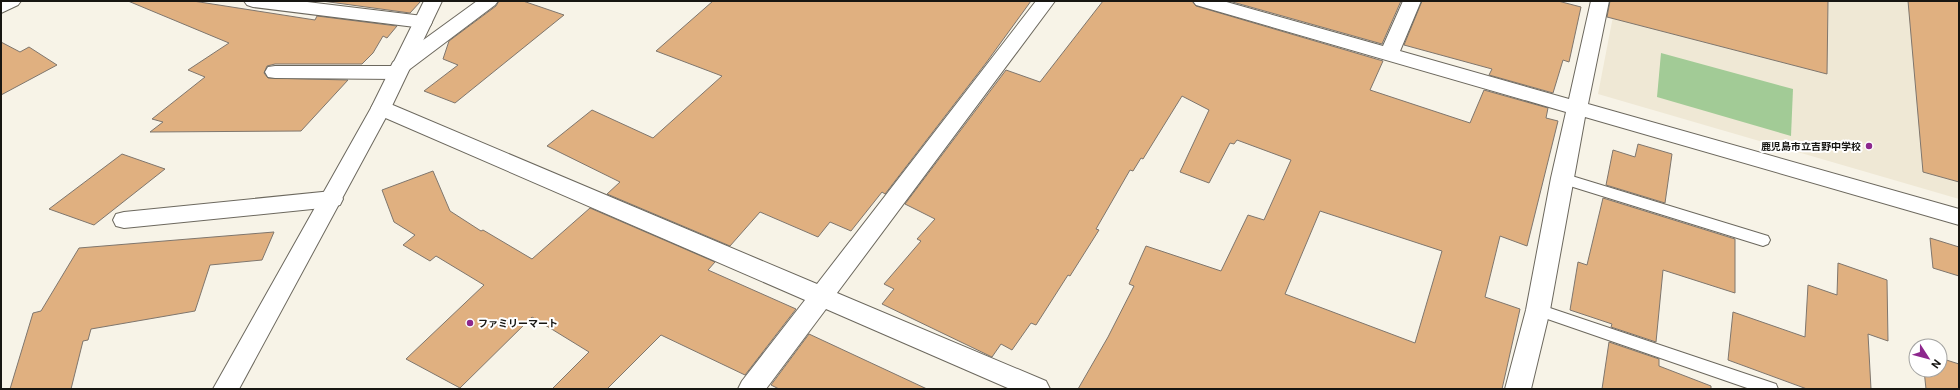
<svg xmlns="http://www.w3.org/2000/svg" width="1960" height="390" font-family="Roboto,'Noto Sans JP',sans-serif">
	<rect width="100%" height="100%" fill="#f7f3e7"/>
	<path fill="#efe8d5" d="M 1616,1 L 1959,1 L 1959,199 L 1598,94 Z"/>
	<path fill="#a2cb96" d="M 1661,53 L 1793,89 L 1791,136 L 1657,97 Z"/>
	<path fill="#e0b080" stroke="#7f766d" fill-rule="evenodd" d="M 128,1 L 193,1 L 315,20 L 317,16 L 397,26 L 387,38 L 383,36 L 373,53 L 362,64 L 275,64 L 267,66 L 264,73 L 268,78 L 348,80 L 301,131 L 150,132 L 163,122 L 152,119 L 205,77 L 188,70 L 229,43 Z
		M 322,1 L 421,1 L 410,13 Z
		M 499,1 L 523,1 L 564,15 L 455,103 L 424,91 L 458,65 L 443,59 L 449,41 L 496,6 Z
		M 713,1 L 1031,1 L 986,63 L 885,194 L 882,192 L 851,231 L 830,222 L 818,237 L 760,212 L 730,246 L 607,194 L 620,182 L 547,146 L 592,110 L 653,138 L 722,76 L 656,51 Z
		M 1103,1 L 1192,1 L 1196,6 L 1383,61 L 1370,90 L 1470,123 L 1484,90 L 1548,108 L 1546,118 L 1558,121 L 1527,246 L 1500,236 L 1485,297 L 1520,309 L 1502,389 L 1078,389 L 1108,337 L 1134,286 L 1129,284 L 1146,246 L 1221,271 L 1248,215 L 1264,220 L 1291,160 L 1237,140 L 1234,144 L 1230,143 L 1209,183 L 1180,172 L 1209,110 L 1182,96 L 1143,159 L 1141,158 L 1133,171 L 1130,170 L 1096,229 L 1099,230 L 1070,276 L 1068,275 L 1036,325 L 1031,323 L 1012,350 L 1001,344 L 992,357 L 882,304 L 894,289 L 884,284 L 921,241 L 917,239 L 935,219 L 905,204 L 1006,70 L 1040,82 ZM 1320,211 L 1442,251 L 1415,343 L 1285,294 Z
		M 1229,1 L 1401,1 L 1382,44 Z
		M 1422,1 L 1558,1 L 1581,7 L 1569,62 L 1563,60 L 1553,93 L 1489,75 L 1492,69 L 1404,45 Z
		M 1610,1 L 1828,1 L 1827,74 L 1607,17 Z
		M 1908,1 L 1959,1 L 1959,182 L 1923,172 Z
		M 1,42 L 20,52 L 29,47 L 57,65 L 1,95 Z
		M 1638,144 L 1672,154 L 1665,203 L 1606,185 L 1613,150 L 1635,157 Z
		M 122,154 L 165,169 L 94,225 L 49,209 Z
		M 433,171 L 450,211 L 481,231 L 483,230 L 532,259 L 590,208 L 715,262 L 708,270 L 796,309 L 745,375 L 661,335 L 607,389 L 552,389 L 589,352 L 532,317 L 460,388 L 406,359 L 484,285 L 436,256 L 430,261 L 403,245 L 415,235 L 394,222 L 382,190 Z
		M 1603,198 L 1735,239 L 1735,293 L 1663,270 L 1656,342 L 1611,327 L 1612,324 L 1570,310 L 1578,262 L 1587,265 Z
		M 274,232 L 262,260 L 210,265 L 195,311 L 91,329 L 88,340 L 83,341 L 71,389 L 10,389 L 33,313 L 41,311 L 79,248 Z
		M 1930,238 L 1959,247 L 1959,276 L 1933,268 Z
		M 1838,263 L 1887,280 L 1888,341 L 1868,334 L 1871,389 L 1807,389 L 1728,360 L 1733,312 L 1805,337 L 1808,285 L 1837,295 Z
		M 809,334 L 927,389 L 779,389 L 771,385 Z
		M 1609,342 L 1659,359 L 1659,366 L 1711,386 L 1711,389 L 1602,389 Z
		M 1940,358 L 1959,364 L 1959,389 L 1926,389 L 1924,370 L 1940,370 Z"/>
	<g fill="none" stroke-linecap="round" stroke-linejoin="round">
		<g stroke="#6c685e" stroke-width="2">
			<path id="lane" d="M 1562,173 L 1768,236 L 1770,240 L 1768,244 L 1763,246 L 1557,182 L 1555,178 L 1557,174 Z
				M 1538,304 L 1776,384 L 1778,389 L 1750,389 L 1533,314 L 1530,310 L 1533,306 Z"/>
		</g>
		<g stroke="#6c685e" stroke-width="2">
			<path id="street" d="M 1,1 L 21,1 L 18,5 L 1,13 Z
				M 244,1 L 299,1 L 423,16 L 430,18 L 432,22 L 430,26 L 423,28 L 253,7 L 247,5 Z
				M 477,1 L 498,1 L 495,5 L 406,72 L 404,78 L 397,79 L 275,78 L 268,77 L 265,72 L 268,67 L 275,66 L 391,66 L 393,62 Z
				M 1036,1 L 1055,1 L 837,293 L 1046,381 L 1050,389 L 1010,389 L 826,309 L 766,389 L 738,389 L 742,381 L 805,300 L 374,113 L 371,108 L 374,103 L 381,101 L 388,103 L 817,284 Z
				M 1193,1 L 1223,1 L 1383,46 L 1403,1 L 1421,1 L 1400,51 L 1569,99 L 1591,1 L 1609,1 L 1588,104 L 1959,209 L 1959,225 L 1585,117 L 1550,310 L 1531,389 L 1505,389 L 1526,310 L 1551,178 L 1566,112 L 1196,5 Z
				M 332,191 L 340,193 L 343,199 L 340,205 L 332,207 L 124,228 L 116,226 L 113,220 L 116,214 L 124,212 Z"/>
		</g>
		<g stroke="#6c685e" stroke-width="2">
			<path id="secondary" d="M 424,1 L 442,1 L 391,108 L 239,389 L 213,389 L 371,108 Z"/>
		</g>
		<use href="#lane" fill="#fff" fill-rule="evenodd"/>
		<use href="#street" fill="#fff" fill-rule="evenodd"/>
		<use href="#secondary" fill="#fff" fill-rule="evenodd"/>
	</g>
	<g fill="#8d278d" stroke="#fff" stroke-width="1.5">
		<circle cx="1869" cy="146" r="4"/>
		<circle cx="470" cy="323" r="4"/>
	</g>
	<g text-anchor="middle" stroke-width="4" stroke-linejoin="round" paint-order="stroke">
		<g font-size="10" font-weight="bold" fill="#171612" stroke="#fff" text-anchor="end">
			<text x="1861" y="150">鹿児島市立吉野中学校</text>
			<text x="478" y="327" text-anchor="start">ファミリーマート</text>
		</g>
	</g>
	<rect width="1960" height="390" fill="none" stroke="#171612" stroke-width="4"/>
	<g transform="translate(1928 358) rotate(126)"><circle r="19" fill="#ffffff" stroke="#a2a2a0"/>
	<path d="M0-3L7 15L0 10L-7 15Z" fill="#8d278d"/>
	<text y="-6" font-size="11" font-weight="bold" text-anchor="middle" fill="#171612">N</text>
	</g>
</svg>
